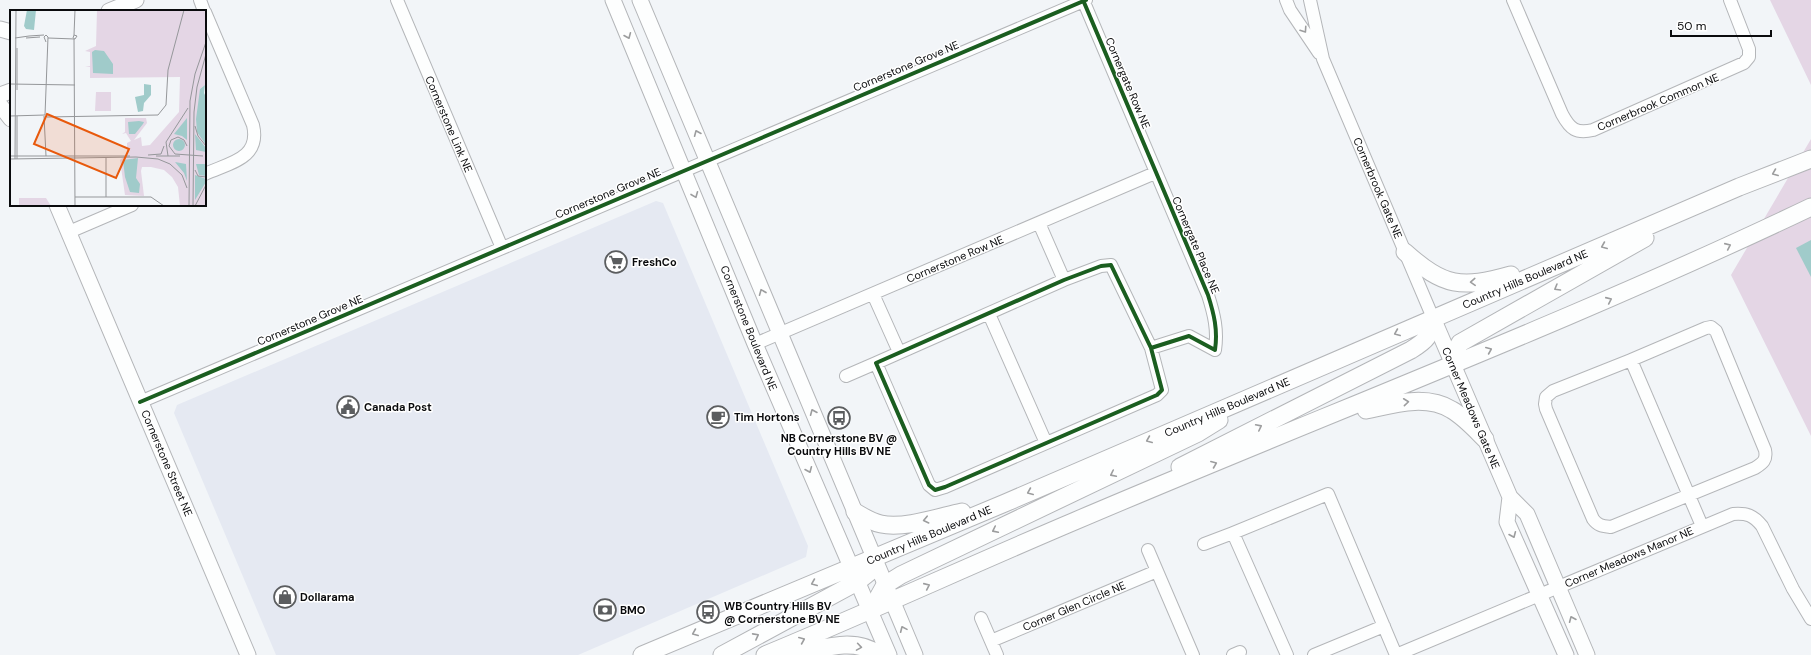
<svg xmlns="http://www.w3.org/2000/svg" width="1811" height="655" font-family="'DM Sans',sans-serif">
	<rect width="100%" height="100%" fill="#f2f5f8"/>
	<path fill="#e5e9f2" d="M 656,201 L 663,203 L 808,546 L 806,557 L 578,655 L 276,655 L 174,413 L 177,405 Z"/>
	<path fill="#e4d6e5" d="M 1770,0 L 1811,0 L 1811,85 Z
		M 1811,139 L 1811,436 L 1731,275 Z"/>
	<path fill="#a0cbca" d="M 1811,240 L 1811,277 L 1796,248 Z"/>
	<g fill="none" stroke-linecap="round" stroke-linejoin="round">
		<g stroke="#b4b6b9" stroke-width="14">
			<path id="minor" d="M 200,0 L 204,11
				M 397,0 L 502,248
				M 1083,0 L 1208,295 C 1214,314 1218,330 1215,350 L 1189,336 L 1151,348 L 1111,265 L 1101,266 L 1064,280 L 876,363 L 929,485 L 935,490 L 945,487 L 1157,395 L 1162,390 L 1151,348
				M 1286,0 L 1290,10 L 1319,53
				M 1310,0 L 1323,59 L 1433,318
				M 1513,0 L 1562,114 C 1570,129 1576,134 1593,130 L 1744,63 L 1749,57 L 1749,49 L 1730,0
				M 205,12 L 253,125 C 261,159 229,163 205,174
				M 1039,223 L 1064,280
				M 69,232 L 132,205
				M 873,294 L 899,352
				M 989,314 L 1046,443
				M 755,344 L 1155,173
				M 1631,360 L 1553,391 L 1546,397 L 1545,404 L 1546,409 L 1593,519 C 1598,526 1603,526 1611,527 L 1755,468 C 1763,463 1767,460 1765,450 L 1716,331 L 1711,327 L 1706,328 L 1631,360 L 1702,526
				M 846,376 L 876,363
				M 140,402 L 1086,0
				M 1204,544 L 1233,533
				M 1148,550 L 1193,655
				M 981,618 L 997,655
				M 991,641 L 1157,571
				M 1233,655 L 1240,652
				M 1287,655 L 1233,533 L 1328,494 L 1396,655
				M 1314,655 L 1384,626
				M 1396,655 L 1733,514 C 1747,513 1753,515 1762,526 L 1793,589 L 1811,619"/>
		</g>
		<g stroke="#b4b6b9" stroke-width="17">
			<path id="tertiary" d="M 613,0 L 755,344 L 889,655
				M 640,0 L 915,655
				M 109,11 L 136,0
				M 0,29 L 11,32
				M 0,95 L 11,91
				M 0,105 L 11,119
				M 57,205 L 248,655
				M 1433,318 L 1510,497 L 1527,514 L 1587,655
				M 1510,497 L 1507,522 L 1566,655"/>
		</g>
		<g stroke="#b4b6b9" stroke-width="19">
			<path id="secondary" d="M 1405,252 C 1444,287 1461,289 1511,275
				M 1453,365 L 1456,350 L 1460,343 L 1645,238
				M 1366,410 C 1394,404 1426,394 1452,410 C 1464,417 1474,428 1485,439
				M 1180,467 L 1411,350 C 1427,340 1430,337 1433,318
				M 855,512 C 864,517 871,522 881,524 C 904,529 939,517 962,512
				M 870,612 L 885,585 L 901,575 L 1198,433 L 1219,420
				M 642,655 L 1005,503 L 1739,187 L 1811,159
				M 722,655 L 857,582 L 872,570 L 874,558
				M 765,655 C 869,612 971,565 1075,521 C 1321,416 1570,322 1811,207
				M 793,655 C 820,649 855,636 879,655"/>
		</g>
		<use href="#minor" stroke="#fdfefe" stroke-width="12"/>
		<use href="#tertiary" stroke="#fdfefe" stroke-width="15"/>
		<use href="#secondary" stroke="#fdfefe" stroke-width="17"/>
		<g stroke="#fff" stroke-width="6">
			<path id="cycleway" d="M 1083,0 L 1208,295 C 1214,314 1218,330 1215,350 L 1189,336 L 1151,348 L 1111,265 L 1101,266 L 1064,280 L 876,363 L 929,485 L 935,490 L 945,487 L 1157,395 L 1162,390 L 1151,348
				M 140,402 L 1086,0"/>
		</g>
		<use href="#cycleway" stroke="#1b5e20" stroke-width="4"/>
	</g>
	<defs><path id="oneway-chevron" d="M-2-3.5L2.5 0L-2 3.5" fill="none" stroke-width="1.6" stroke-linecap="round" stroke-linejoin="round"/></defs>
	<g stroke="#9c9d9e">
		<use href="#oneway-chevron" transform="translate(1304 30) rotate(56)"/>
		<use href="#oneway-chevron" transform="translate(628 36) rotate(67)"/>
		<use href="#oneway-chevron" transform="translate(697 133) rotate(-113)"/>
		<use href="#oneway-chevron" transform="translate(1775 173) rotate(158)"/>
		<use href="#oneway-chevron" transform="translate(695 195) rotate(68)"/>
		<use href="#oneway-chevron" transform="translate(1604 246) rotate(157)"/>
		<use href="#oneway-chevron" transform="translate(1728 246) rotate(-24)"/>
		<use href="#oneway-chevron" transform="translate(1473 282) rotate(177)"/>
		<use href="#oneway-chevron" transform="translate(1557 288) rotate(150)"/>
		<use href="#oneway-chevron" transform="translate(762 292) rotate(-112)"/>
		<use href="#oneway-chevron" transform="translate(1609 300) rotate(-24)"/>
		<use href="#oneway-chevron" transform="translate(1397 333) rotate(157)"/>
		<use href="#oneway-chevron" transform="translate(1489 350) rotate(-23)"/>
		<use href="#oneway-chevron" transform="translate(1406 402) rotate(-6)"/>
		<use href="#oneway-chevron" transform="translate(813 412) rotate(-113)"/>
		<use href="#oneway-chevron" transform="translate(1259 427) rotate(-27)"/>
		<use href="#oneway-chevron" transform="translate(1149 440) rotate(157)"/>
		<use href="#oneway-chevron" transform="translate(1214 464) rotate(-22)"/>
		<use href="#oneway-chevron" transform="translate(809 470) rotate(67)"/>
		<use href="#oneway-chevron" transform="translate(1113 474) rotate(154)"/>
		<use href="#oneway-chevron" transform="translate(1030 492) rotate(157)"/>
		<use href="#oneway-chevron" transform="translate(926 520) rotate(167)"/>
		<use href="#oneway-chevron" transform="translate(995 530) rotate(154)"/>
		<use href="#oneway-chevron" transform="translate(1513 535) rotate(67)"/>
		<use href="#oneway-chevron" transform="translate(814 583) rotate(157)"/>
		<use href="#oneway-chevron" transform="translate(927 586) rotate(-24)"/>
		<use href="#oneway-chevron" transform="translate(1572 619) rotate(-113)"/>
		<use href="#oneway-chevron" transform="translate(903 629) rotate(-114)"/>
		<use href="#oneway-chevron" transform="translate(695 633) rotate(157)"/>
		<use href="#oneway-chevron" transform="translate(756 636) rotate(-28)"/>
		<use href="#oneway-chevron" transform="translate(802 640) rotate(-23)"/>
		<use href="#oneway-chevron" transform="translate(859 647) rotate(9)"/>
	</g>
	<defs>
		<g id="supermarket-ring" transform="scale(1.15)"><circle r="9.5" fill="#fff" stroke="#5b5d5f" stroke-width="1.5"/><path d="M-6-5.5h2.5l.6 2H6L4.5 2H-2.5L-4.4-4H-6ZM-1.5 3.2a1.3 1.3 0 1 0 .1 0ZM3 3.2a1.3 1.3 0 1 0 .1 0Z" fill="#5b5d5f"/></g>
		<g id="civic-ring" transform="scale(1.15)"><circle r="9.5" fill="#fff" stroke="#5b5d5f" stroke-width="1.5"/><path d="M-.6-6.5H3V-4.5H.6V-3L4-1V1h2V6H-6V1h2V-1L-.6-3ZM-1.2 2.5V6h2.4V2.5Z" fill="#5b5d5f"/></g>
		<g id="cafe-ring" transform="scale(1.15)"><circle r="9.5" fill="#fff" stroke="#5b5d5f" stroke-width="1.5"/><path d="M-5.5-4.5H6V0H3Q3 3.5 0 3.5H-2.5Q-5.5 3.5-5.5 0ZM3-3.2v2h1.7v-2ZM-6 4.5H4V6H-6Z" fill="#5b5d5f"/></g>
		<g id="bus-ring" transform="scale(1.15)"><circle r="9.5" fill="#fff" stroke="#5b5d5f" stroke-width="1.5"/><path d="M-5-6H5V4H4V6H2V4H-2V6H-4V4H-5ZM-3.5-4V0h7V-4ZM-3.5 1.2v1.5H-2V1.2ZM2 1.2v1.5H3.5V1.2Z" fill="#5b5d5f"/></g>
		<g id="shop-ring" transform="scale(1.15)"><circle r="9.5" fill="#fff" stroke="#5b5d5f" stroke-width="1.5"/><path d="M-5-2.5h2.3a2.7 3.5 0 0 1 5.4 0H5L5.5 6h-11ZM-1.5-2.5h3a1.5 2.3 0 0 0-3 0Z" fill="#5b5d5f"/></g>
		<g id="bank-ring" transform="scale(1.15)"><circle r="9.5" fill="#fff" stroke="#5b5d5f" stroke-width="1.5"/><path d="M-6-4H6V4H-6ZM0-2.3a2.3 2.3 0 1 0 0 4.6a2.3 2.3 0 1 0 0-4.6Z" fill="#5b5d5f"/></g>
	</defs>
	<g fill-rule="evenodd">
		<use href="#supermarket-ring" x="616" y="262"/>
		<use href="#civic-ring" x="348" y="407"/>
		<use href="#cafe-ring" x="718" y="417"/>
		<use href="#bus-ring" x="839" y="418"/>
		<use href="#shop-ring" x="285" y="597"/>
		<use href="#bank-ring" x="605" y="610"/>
		<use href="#bus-ring" x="708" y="612"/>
	</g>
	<g text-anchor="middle" stroke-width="3" stroke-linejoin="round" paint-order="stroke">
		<g font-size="11" fill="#0a0b0d" stroke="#fff">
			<text transform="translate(906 66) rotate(-23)" y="4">Cornerstone Grove NE</text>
			<text transform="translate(1128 83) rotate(67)" y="4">Cornergate Row NE</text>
			<text transform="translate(1658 102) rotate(-23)" y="4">Cornerbrook Common NE</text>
			<text transform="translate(449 124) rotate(67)" y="4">Cornerstone Link NE</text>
			<text transform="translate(1378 188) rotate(67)" y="4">Cornerbrook Gate NE</text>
			<text transform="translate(608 193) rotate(-23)" y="4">Cornerstone Grove NE</text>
			<text transform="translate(1196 245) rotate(67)" y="4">Cornergate Place NE</text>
			<text transform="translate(955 259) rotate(-23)" y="4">Cornerstone Row NE</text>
			<text transform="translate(1525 279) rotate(-23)" y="4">Country Hills Boulevard NE</text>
			<text transform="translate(310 320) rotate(-23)" y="4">Cornerstone Grove NE</text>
			<text transform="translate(749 328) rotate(68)" y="4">Cornerstone Boulevard NE</text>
			<text transform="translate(1227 407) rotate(-23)" y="4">Country Hills Boulevard NE</text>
			<text transform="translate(1471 408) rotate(67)" y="4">Corner Meadows Gate NE</text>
			<text transform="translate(167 463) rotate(67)" y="4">Cornerstone Street NE</text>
			<text transform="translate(929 535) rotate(-23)" y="4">Country Hills Boulevard NE</text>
			<text transform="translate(1629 557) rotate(-23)" y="4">Corner Meadows Manor NE</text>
			<text transform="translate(1074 606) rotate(-23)" y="4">Corner Glen Circle NE</text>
		</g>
		<g font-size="11" font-weight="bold" fill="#0a0b0d" stroke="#fff" text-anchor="start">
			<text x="632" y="266">FreshCo</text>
			<text x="364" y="411">Canada Post</text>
			<text x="734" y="421">Tim Hortons</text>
			<text x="839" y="442" text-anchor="middle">NB Cornerstone BV @<tspan x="839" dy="13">Country Hills BV NE</tspan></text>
			<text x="300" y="601">Dollarama</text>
			<text x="724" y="610">WB Country Hills BV<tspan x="724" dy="13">@ Cornerstone BV NE</tspan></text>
			<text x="620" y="614">BMO</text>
		</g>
	</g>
	<g transform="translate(10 10)">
		<rect width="196" height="196" fill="#f2f5f8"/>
		<path d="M 87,0 L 196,0 L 196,77 L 195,75 L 190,79 L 196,135 L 196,196 L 170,196 L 168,177 L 162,167 L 154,160 L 141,157 L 132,157 L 131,161 L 134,186 L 115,185 L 110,150 L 117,144 L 117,133 L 121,131 L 116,123 L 112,124 L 115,122 L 115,108 L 136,108 L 137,113 L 124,130 L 131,127 L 132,136 L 140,135 L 169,102 L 170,67 L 80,68 L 80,57 L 75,57 L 80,56 L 80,42 L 75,41 L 86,36 ZM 86,82 L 101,82 L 101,101 L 85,101 ZM 9,188 L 36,188 L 41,196 L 9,196 Z" fill="#e4d6e5"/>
		<path d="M 17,0 L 26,0 L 24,20 L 16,19 L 14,16 ZM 85,40 L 94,41 L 103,54 L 103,64 L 83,63 L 82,42 ZM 134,74 L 141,75 L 141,85 L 134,93 L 133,101 L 128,102 L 125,87 L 134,85 ZM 195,75 L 194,83 L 196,87 L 196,135 L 187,122 L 186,109 L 190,79 ZM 177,108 L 177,130 L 172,126 L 164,124 ZM 129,111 L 134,112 L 133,114 L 125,124 L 119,124 L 118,112 ZM 185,124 L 196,138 L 196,142 L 186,140 ZM163 135a6 6 0 1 1 12 0a6 6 0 1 1-12 0ZM 128,148 L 126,168 L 130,174 L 129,183 L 120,182 L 115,167 L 113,150 ZM 165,152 L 176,154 L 177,171 L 174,163 ZM 186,154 L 196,154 L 196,166 L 189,165 ZM 185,165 L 196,169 L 196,172 L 185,190 Z" fill="#a0cbca"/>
		<path fill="none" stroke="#95979a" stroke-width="1" d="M 64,25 L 65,0M 19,26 L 34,25M 5,28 L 19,26M 16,28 L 30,27M 38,28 L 65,29 L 67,26 L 64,25 L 63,28M 64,28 L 65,196M 7,38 L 7,80M 0,74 L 65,75M 35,105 L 38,27 L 36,25 L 34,27 L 36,32M 0,106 L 35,105M 7,106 L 7,149M 34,106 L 36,146M 37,107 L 148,105 L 156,95 L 158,60 L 174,0M 185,116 L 188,126 L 196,136M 177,136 L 174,130 L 168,127 L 161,130 L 159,136 L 165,144 L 193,146M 138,145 L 151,144 L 154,136M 0,146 L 120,146M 146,146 L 170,146M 158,146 L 156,132 L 178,98M 96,147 L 96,187M 126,147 L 148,149 L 160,154 L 172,165 L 177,178M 0,149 L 126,147M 5,149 L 6,0M 185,160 L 188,166 L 196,167M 65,187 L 141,187 L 154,196M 179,196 L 180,91 L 185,64 L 196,32M 183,196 L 184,102 L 187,77 L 196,44M 185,196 L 196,175"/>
		<path fill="#e8590c" fill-opacity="0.15" stroke="#e8590c" stroke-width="2" d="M 37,104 L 119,139 L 106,168 L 24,134 Z"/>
		<rect width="196" height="196" fill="none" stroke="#0a0b0d" stroke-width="2"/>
	</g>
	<path d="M1671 30v6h100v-6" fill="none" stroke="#0a0b0d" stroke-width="2"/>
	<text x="1677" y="30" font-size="12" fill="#0a0b0d" stroke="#ffffff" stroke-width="3" paint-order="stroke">50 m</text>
</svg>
